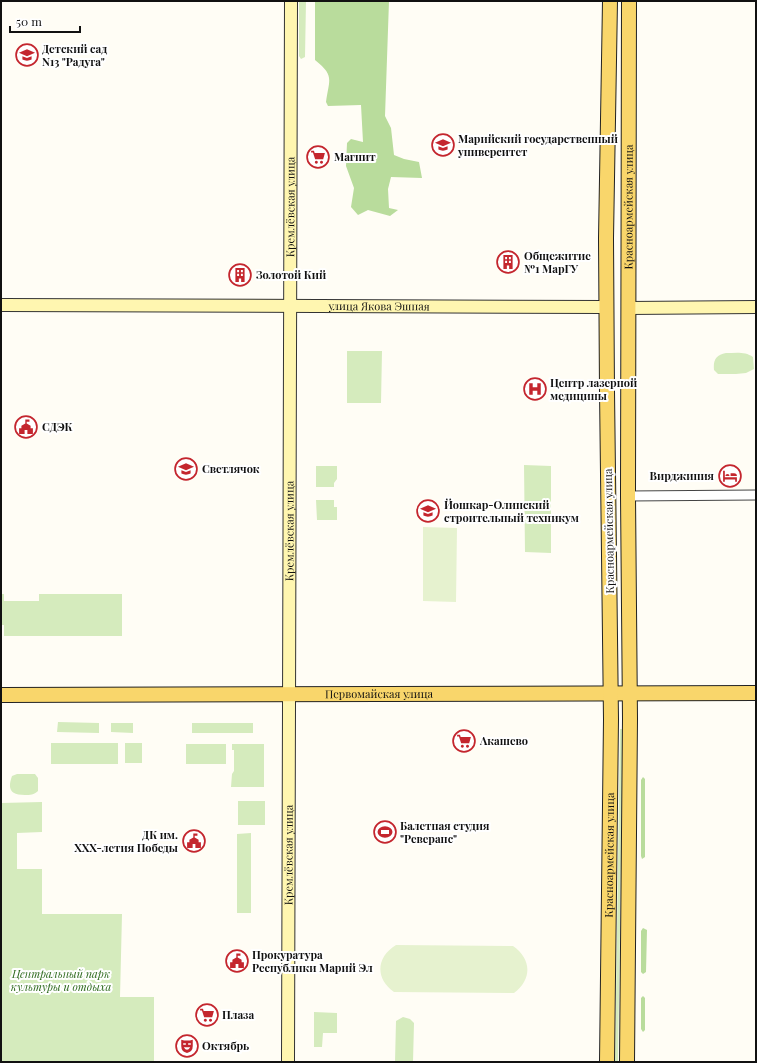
<svg xmlns="http://www.w3.org/2000/svg" width="757" height="1063" font-family="'Playfair Display',serif">
	<rect width="100%" height="100%" fill="#fffdf5"/>
	<path fill="#d5ebbd" d="M 299,1 L 306,1 L 305,57 L 301,59 L 299,56 Z
		M 347,351 L 382,351 L 381,403 L 347,403 Z
		M 726,353 C 735,353 745,351 753,357 L 754,369 L 746,373 L 736,374 L 718,374 L 714,370 C 713,360 716,355 726,353 Z
		M 524,465 L 551,466 L 551,553 L 525,552 Z
		M 316,466 L 337,466 L 337,479 L 334,483 L 334,487 L 316,487 Z
		M 316,500 L 334,500 L 334,507 L 337,507 L 337,520 L 317,520 Z
		M 1,594 L 4,594 L 4,601 L 39,601 L 39,594 L 122,594 L 122,636 L 4,636 L 4,625 L 1,625 Z
		M 58,722 L 99,723 L 99,733 L 57,732 Z
		M 111,723 L 133,723 L 133,733 L 111,732 Z
		M 192,723 L 253,723 L 253,733 L 192,733 Z
		M 620,729 L 623,729 L 618,1062 L 615,1062 Z
		M 51,743 L 118,743 L 118,764 L 51,764 Z
		M 125,743 L 142,743 L 142,763 L 125,763 Z
		M 186,744 L 226,744 L 226,764 L 186,764 Z
		M 232,744 L 264,744 L 264,787 L 231,787 L 232,774 L 234,771 L 234,750 L 232,750 Z
		M 17,774 L 35,774 L 38,778 L 38,791 C 34,795 30,795 25,795 C 11,795 7,790 12,776 Z
		M 238,801 L 265,801 L 265,825 L 238,825 Z
		M 42,802 L 42,832 L 17,833 L 17,869 L 42,869 L 42,914 L 122,914 L 120,997 L 154,997 L 154,1062 L 1,1062 L 1,803 Z
		M 251,833 L 251,913 L 237,913 L 237,834 Z
		M 314,1012 L 337,1013 L 337,1033 L 323,1033 L 322,1047 L 314,1047 Z
		M 403,1017 L 410,1019 L 414,1023 L 413,1062 L 395,1062 L 396,1021 Z"/>
	<path fill="#b9dc9c" d="M 315,1 L 389,1 L 385,116 L 391,128 L 394,155 L 404,159 L 419,162 L 422,178 L 391,177 L 388,189 L 389,208 L 398,210 L 390,216 L 368,210 L 358,215 L 351,207 L 354,188 L 346,166 L 347,143 L 351,139 L 363,142 L 361,105 L 328,106 L 326,102 C 329,79 335,76 315,60 Z
		M 643,777 L 645,779 L 645,857 L 642,859 L 641,856 L 641,780 Z
		M 643,928 L 647,930 L 646,972 L 643,974 L 641,972 L 641,931 Z
		M 643,996 L 645,998 L 645,1030 L 643,1032 L 641,1029 L 641,998 Z"/>
	<path fill="#e6f2cf" d="M 423,527 L 457,528 L 456,602 L 423,601 Z
		M 396,945 L 513,946 C 532,959 532,980 514,993 L 394,992 C 375,979 376,957 396,945 Z"/>
	<g fill="none" stroke-linecap="round" stroke-linejoin="round">
		<g stroke="#444" stroke-width="11">
			<path id="street" d="M 628,496 L 756,495"/>
		</g>
		<g stroke="#333" stroke-width="14">
			<g id="secondary">
				<path id="s1" d="M 1,305 L 607,307"/>
				<path d="M 628,308 L 756,307"/>
				<path id="s2" d="M 288,1062 L 291,1"/>
			</g>
		</g>
		<g stroke="#222" stroke-width="16">
			<g id="primary">
				<path id="s3" d="M 1,695 L 756,693"/>
				<path id="s4" d="M 607,1062 L 611,719 L 607,391 L 606,238 L 610,1"/>
				<path id="s5" d="M 627,1062 L 630,719 L 628,496 L 629,1"/>
			</g>
		</g>
		<use href="#street" stroke="#fff" stroke-width="9"/>
		<use href="#secondary" stroke="#fff6b0" stroke-width="12"/>
		<use href="#primary" stroke="#f9d66b" stroke-width="14"/>
	</g>
	<defs>
		<g id="school-ring" transform="scale(1.15)"><circle r="9.5" fill="#fff" stroke="#c4262e" stroke-width="1.5"/><path d="M0-5L7-2L0 1L-7-2ZM-4 1L0 2.5L4 1V4Q0 6-4 4Z" fill="#c4262e"/></g>
		<g id="university-ring" transform="scale(1.15)"><circle r="9.5" fill="#fff" stroke="#c4262e" stroke-width="1.5"/><path d="M0-5L7-2L0 1L-7-2ZM-4 1L0 2.5L4 1V4Q0 6-4 4Z" fill="#c4262e"/></g>
		<g id="supermarket-ring" transform="scale(1.15)"><circle r="9.5" fill="#fff" stroke="#c4262e" stroke-width="1.5"/><path d="M-6-5.5h2.5l.6 2H6L4.5 2H-2.5L-4.4-4H-6ZM-1.5 3.2a1.3 1.3 0 1 0 .1 0ZM3 3.2a1.3 1.3 0 1 0 .1 0Z" fill="#c4262e"/></g>
		<g id="building-ring" transform="scale(1.15)"><circle r="9.5" fill="#fff" stroke="#c4262e" stroke-width="1.5"/><path d="M-4-6H4V6H1V3H-1V6H-4ZM-2.5-4.3h1.7v1.8h-1.7ZM.8-4.3h1.7v1.8H.8ZM-2.5-1h1.7V.8h-1.7ZM.8-1h1.7V.8H.8Z" fill="#c4262e"/></g>
		<g id="hospital-ring" transform="scale(1.15)"><circle r="9.5" fill="#fff" stroke="#c4262e" stroke-width="1.5"/><path d="M-5-5h3v3.5h4V-5h3V5h-3V1.5h-4V5h-3Z" fill="#c4262e"/></g>
		<g id="civic-ring" transform="scale(1.15)"><circle r="9.5" fill="#fff" stroke="#c4262e" stroke-width="1.5"/><path d="M-.6-6.5H3V-4.5H.6V-3L4-1V1h2V6H-6V1h2V-1L-.6-3ZM-1.2 2.5V6h2.4V2.5Z" fill="#c4262e"/></g>
		<g id="hotel-ring" transform="scale(1.15)"><circle r="9.5" fill="#fff" stroke="#c4262e" stroke-width="1.5"/><path d="M-6-4.5h1.5V1H6V5H4.5V3h-9V5H-6ZM-4 0a1.8 1.8 0 1 1 3.6 0ZM.5 0V-2.5h3Q6-2.5 6 0Z" fill="#c4262e"/></g>
		<g id="stadium-ring" transform="scale(1.15)"><circle r="9.5" fill="#fff" stroke="#c4262e" stroke-width="1.5"/><path d="M0-5a6.5 5 0 1 0 0 10a6.5 5 0 1 0 0-10ZM-3.5-1.8h7v3.6h-7Z" fill="#c4262e"/></g>
		<g id="theatre-ring" transform="scale(1.15)"><circle r="9.5" fill="#fff" stroke="#c4262e" stroke-width="1.5"/><path d="M-5-5.5Q0-4 5-5.5V0Q5 5 0 6Q-5 5-5 0ZM-3.3-2.5H-1v1.5H-3.3ZM1-2.5H3.3v1.5H1ZM-2.8 1Q0 5.5 2.8 1Z" fill="#c4262e"/></g>
	</defs>
	<g fill-rule="evenodd">
		<use href="#school-ring" x="27" y="55"/>
		<use href="#university-ring" x="443" y="145"/>
		<use href="#supermarket-ring" x="318" y="157"/>
		<use href="#building-ring" x="508" y="262"/>
		<use href="#building-ring" x="240" y="275"/>
		<use href="#hospital-ring" x="535" y="389"/>
		<use href="#civic-ring" x="26" y="427"/>
		<use href="#school-ring" x="186" y="469"/>
		<use href="#hotel-ring" x="730" y="476"/>
		<use href="#university-ring" x="428" y="511"/>
		<use href="#supermarket-ring" x="464" y="741"/>
		<use href="#stadium-ring" x="385" y="832"/>
		<use href="#civic-ring" x="194" y="841"/>
		<use href="#civic-ring" x="237" y="961"/>
		<use href="#supermarket-ring" x="207" y="1015"/>
		<use href="#theatre-ring" x="187" y="1046"/>
	</g>
	<g text-anchor="middle" stroke-width="4" stroke-linejoin="round" paint-order="stroke">
		<g font-size="11" font-weight="bold" fill="#111" stroke="#fff" text-anchor="start">
			<text x="42" y="53">Детский сад<tspan x="42" dy="13">N13 "Радуга"</tspan></text>
			<text x="458" y="143">Марийский государственный<tspan x="458" dy="13">университет</tspan></text>
			<text x="334" y="161">Магнит</text>
			<text x="524" y="260">Общежитие<tspan x="524" dy="13">№1 МарГУ</tspan></text>
			<text x="256" y="279">Золотой Кий</text>
			<text x="550" y="387">Центр лазерной<tspan x="550" dy="13">медицины</tspan></text>
			<text x="42" y="431">СДЭК</text>
			<text x="202" y="473">Светлячок</text>
			<text x="714" y="480" text-anchor="end">Вирджиния</text>
			<text x="444" y="509">Йошкар-Олинский<tspan x="444" dy="13">строительный техникум</tspan></text>
			<text x="480" y="745">Акашево</text>
			<text x="400" y="830">Балетная студия<tspan x="400" dy="13">"Реверанс"</tspan></text>
			<text x="178" y="839" text-anchor="end">ДК им.<tspan x="178" dy="13">ХХХ-летия Победы</tspan></text>
			<text x="252" y="959">Прокуратура<tspan x="252" dy="13">Республики Марий Эл</tspan></text>
			<text x="222" y="1019">Плаза</text>
			<text x="202" y="1050">Октябрь</text>
		</g>
		<g font-size="11" fill="#111" stroke="#fff">
			<text dy="4" stroke="none"><textPath href="#s2" startOffset="855">Кремлёвская улица</textPath></text>
			<text dy="4" stroke="none"><textPath href="#s5" startOffset="855">Красноармейская улица</textPath></text>
			<text dy="4" stroke="none"><textPath href="#s1" startOffset="378">улица Якова Эшпая</textPath></text>
			<text dy="4" stroke="none"><textPath href="#s2" startOffset="531">Кремлёвская улица</textPath></text>
			<text transform="translate(609 531) rotate(-91)" y="4">Красноармейская улица</text>
			<text dy="4" stroke="none"><textPath href="#s3" startOffset="378">Первомайская улица</textPath></text>
			<text dy="4" stroke="none"><textPath href="#s2" startOffset="207">Кремлёвская улица</textPath></text>
			<text dy="4" stroke="none"><textPath href="#s4" startOffset="207">Красноармейская улица</textPath></text>
		</g>
		<g font-size="11" font-style="italic" fill="#2f6b1f" stroke="#fff">
			<text x="61" y="978">Центральный парк<tspan x="61" dy="13">культуры и отдыха</tspan></text>
		</g>
	</g>
	<rect width="757" height="1063" fill="none" stroke="#111111" stroke-width="4"/>
	<path d="M10 26v6h70v-6" fill="none" stroke="#111111" stroke-width="2"/>
	<text x="16" y="26" font-size="12" fill="#111111" stroke="#ffffff" stroke-width="3" paint-order="stroke">50 m</text>
</svg>
